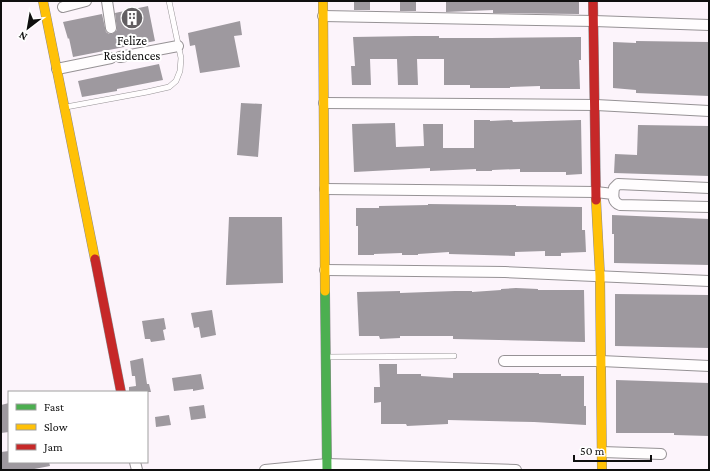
<svg xmlns="http://www.w3.org/2000/svg" width="710" height="471" font-family="'Crimson Pro',serif">
	<rect width="100%" height="100%" fill="#fcf4fb"/>
	<path fill="#9e999f" d="M 354,1 L 370,1 L 370,10 L 354,10 Z
		M 400,1 L 416,1 L 416,11 L 400,11 Z
		M 446,1 L 579,1 L 579,14 L 493,13 L 493,10 L 446,12 Z
		M 148,6 L 155,41 L 73,57 L 69,38 L 68,39 L 63,22 L 102,14 L 106,32 L 109,34 L 112,34 L 117,30 L 115,13 Z
		M 240,21 L 242,35 L 234,36 L 240,67 L 200,73 L 195,45 L 190,46 L 188,33 Z
		M 415,36 L 439,36 L 439,38 L 491,38 L 581,37 L 581,60 L 579,60 L 580,89 L 540,89 L 540,86 L 510,87 L 510,88 L 470,88 L 470,85 L 444,85 L 444,59 L 417,59 L 418,85 L 398,85 L 397,59 L 370,59 L 371,85 L 352,85 L 351,66 L 355,66 L 353,37 Z
		M 636,41 L 709,42 L 709,96 L 636,93 L 636,90 L 613,88 L 613,42 L 636,43 Z
		M 159,64 L 163,80 L 117,89 L 117,91 L 82,97 L 78,81 Z
		M 241,103 L 262,104 L 258,157 L 237,155 Z
		M 474,120 L 490,120 L 490,121 L 512,120 L 513,122 L 581,120 L 582,174 L 566,175 L 566,172 L 520,172 L 520,169 L 492,170 L 492,171 L 476,171 L 476,169 L 430,171 L 430,168 L 354,172 L 352,124 L 395,123 L 396,147 L 424,146 L 423,124 L 443,124 L 443,148 L 474,148 Z
		M 638,125 L 709,126 L 709,176 L 614,173 L 615,154 L 637,155 Z
		M 428,204 L 516,205 L 516,206 L 582,207 L 582,230 L 585,230 L 586,252 L 561,253 L 561,256 L 545,256 L 545,251 L 515,252 L 515,256 L 449,254 L 449,252 L 418,254 L 418,255 L 402,255 L 402,253 L 374,254 L 374,255 L 358,255 L 358,226 L 356,226 L 356,208 L 379,208 L 379,206 L 428,205 Z
		M 612,215 L 709,219 L 709,265 L 614,263 L 614,234 L 612,234 Z
		M 229,217 L 282,217 L 283,283 L 226,285 Z
		M 516,288 L 538,289 L 538,290 L 584,290 L 585,342 L 453,339 L 453,336 L 400,336 L 400,338 L 380,339 L 379,336 L 359,336 L 357,292 L 400,291 L 400,293 L 455,291 L 472,291 L 472,292 L 501,290 L 501,289 Z
		M 615,294 L 709,295 L 709,348 L 615,346 Z
		M 212,310 L 216,335 L 201,338 L 199,327 L 194,328 L 191,313 Z
		M 164,318 L 166,329 L 163,330 L 165,340 L 151,342 L 150,339 L 145,339 L 142,321 Z
		M 143,358 L 147,384 L 149,384 L 151,392 L 129,392 L 129,387 L 136,386 L 135,376 L 132,376 L 130,361 Z
		M 379,364 L 397,364 L 397,374 L 421,374 L 421,376 L 453,378 L 453,373 L 539,373 L 539,374 L 561,374 L 561,376 L 584,376 L 584,406 L 586,406 L 586,425 L 534,422 L 448,420 L 448,424 L 407,426 L 406,424 L 381,424 L 381,402 L 374,403 L 374,387 L 380,387 Z
		M 201,374 L 204,389 L 193,391 L 193,389 L 174,391 L 172,378 Z
		M 616,380 L 709,383 L 709,436 L 674,435 L 674,433 L 616,433 Z
		M 9,403 L 9,432 L 1,433 L 1,405 Z
		M 204,405 L 206,418 L 191,420 L 189,407 Z
		M 169,415 L 171,425 L 156,427 L 155,417 Z
		M 9,451 L 9,462 L 49,462 L 50,466 L 29,470 L 1,470 L 1,452 Z"/>
	<g fill="none" stroke-linecap="round" stroke-linejoin="round">
		<g stroke="#969295" stroke-width="6">
			<path id="lane" d="M 66,107 L 147,92 L 169,87 L 176,81 L 180,71 L 181,58 L 169,1
				M 327,357 L 454,356"/>
		</g>
		<g stroke="#969295" stroke-width="12">
			<path id="street" d="M 107,1 L 111,28
				M 63,7 L 86,1
				M 323,16 L 594,21 L 709,25
				M 120,57 L 178,46
				M 57,69 L 111,58
				M 324,103 L 596,105 L 709,111
				M 709,188 L 618,184 L 614,188 C 613,195 612,202 620,205 L 709,207
				M 325,189 L 596,192 L 613,194
				M 325,270 L 505,272 L 709,281
				M 504,361 L 601,361 L 709,366
				M 602,452 L 661,454
				M 135,462 L 137,470
				M 265,470 L 327,464 L 516,470"/>
		</g>
		<g stroke="#8c898c" stroke-width="10">
			<path id="fast" d="M 325,291 L 327,470"/>
		</g>
		<g stroke="#8c898c" stroke-width="10">
			<path id="slow" d="M 43,1 L 95,259
				M 323,1 L 325,291
				M 596,200 L 600,276 L 602,470"/>
		</g>
		<g stroke="#8c898c" stroke-width="10">
			<path id="jam" d="M 593,1 L 596,200
				M 95,259 L 121,392"/>
		</g>
		<use href="#lane" stroke="#fffdfe" stroke-width="5"/>
		<use href="#street" stroke="#fffdfe" stroke-width="10"/>
		<use href="#fast" stroke="#4caf50" stroke-width="9"/>
		<use href="#slow" stroke="#ffc107" stroke-width="9"/>
		<use href="#jam" stroke="#c62828" stroke-width="9"/>
	</g>
	<defs>
		<g id="building-disc" transform="scale(1.15)"><circle r="9.5" fill="#625f62" stroke="#fff"/><path d="M-4-6H4V6H1V3H-1V6H-4ZM-2.5-4.3h1.7v1.8h-1.7ZM.8-4.3h1.7v1.8H.8ZM-2.5-1h1.7V.8h-1.7ZM.8-1h1.7V.8H.8Z" fill="#fff"/></g>
	</defs>
	<g fill-rule="evenodd">
		<use href="#building-disc" x="132" y="18"/>
	</g>
	<g text-anchor="middle" stroke-width="4" stroke-linejoin="round" paint-order="stroke">
		<g font-size="13" fill="#0f0f0f" stroke="#fff">
			<text x="132" y="45">Felize<tspan x="132" dy="15">Residences</tspan></text>
		</g>
	</g>
	<rect width="710" height="471" fill="none" stroke="#0f0f0f" stroke-width="4"/>
	<rect x="8" y="391" width="140" height="72" fill="#ffffff" stroke="#9f9f9f"/>
	<rect x="16" y="404" width="20" height="6" fill="#4caf50" stroke="#9f9f9f"/>
	<text x="44" y="411" font-size="12" fill="#0f0f0f">Fast</text>
	<rect x="16" y="424" width="20" height="6" fill="#ffc107" stroke="#9f9f9f"/>
	<text x="44" y="431" font-size="12" fill="#0f0f0f">Slow</text>
	<rect x="16" y="444" width="20" height="6" fill="#c62828" stroke="#9f9f9f"/>
	<text x="44" y="451" font-size="12" fill="#0f0f0f">Jam</text>
	<g transform="translate(28 28) rotate(211)" stroke="#ffffff" stroke-width="3" paint-order="stroke">
	<path d="M0-3L7 15L0 10L-7 15Z" fill="#0f0f0f"/>
	<text y="-6" font-size="11" font-weight="bold" text-anchor="middle" fill="#0f0f0f">N</text>
	</g>
	<path d="M574 455v6h77v-6" fill="none" stroke="#0f0f0f" stroke-width="2"/>
	<text x="580" y="455" font-size="12" fill="#0f0f0f" stroke="#ffffff" stroke-width="3" paint-order="stroke">50 m</text>
</svg>
